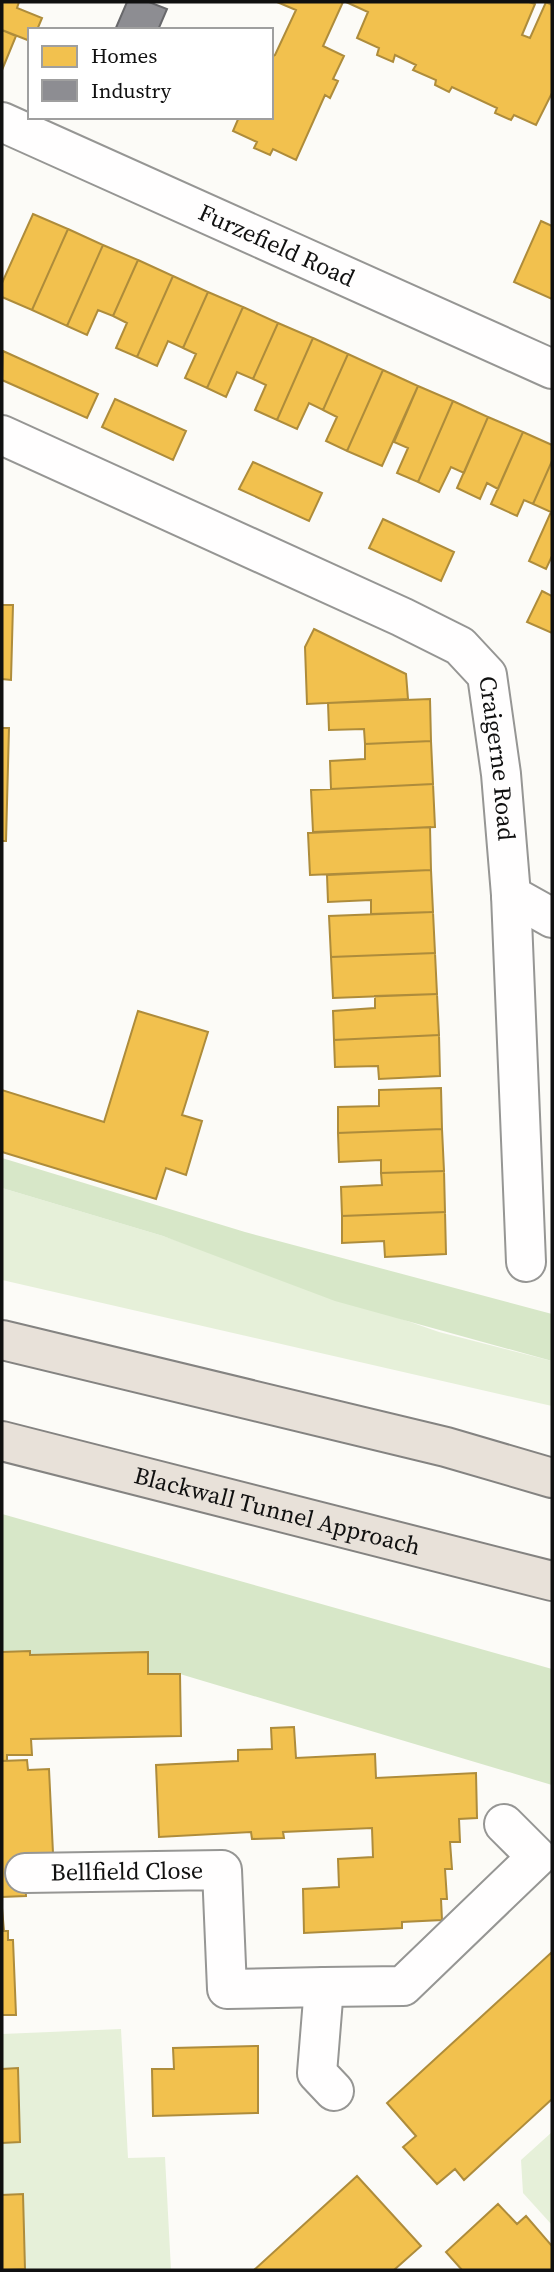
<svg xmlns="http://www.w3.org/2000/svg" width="554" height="2272" font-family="'Source Serif 4',serif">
	<rect width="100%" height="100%" fill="#fcfbf7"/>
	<path fill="#e6f0d9" d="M 2,1188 L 163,1236 L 439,1332 L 552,1361 L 552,1406 L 2,1280 Z
		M 121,2029 L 128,2158 L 165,2157 L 171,2270 L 2,2270 L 25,2269 L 23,2195 L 2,2195 L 2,2143 L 20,2141 L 18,2069 L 2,2069 L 2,2034 Z
		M 552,2132 L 552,2225 L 523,2193 L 521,2160 Z"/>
	<path fill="#d7e7c8" d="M 2,1158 L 245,1232 L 552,1314 L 552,1361 L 335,1301 L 163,1236 L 2,1188 Z
		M 2,1514 L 552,1669 L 552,1785 L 180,1674 L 148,1674 L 147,1652 L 30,1655 L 29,1651 L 2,1652 Z"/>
	<path fill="#f2c14e" stroke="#ae8c3b" stroke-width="2" d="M 2,2 L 19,2 L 17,8 L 42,18 L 37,30 L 30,30 L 30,41 L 2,30 Z
		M 277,2 L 343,2 L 323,46 L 344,56 L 333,79 L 338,81 L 330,98 L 325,95 L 296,160 L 273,149 L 270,155 L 254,148 L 257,142 L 233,131 L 239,117 L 271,117 L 271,57 L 275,55 L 296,10 Z
		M 346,2 L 529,2 L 535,4 L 522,35 L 530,38 L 546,2 L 552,5 L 552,93 L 536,125 L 514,115 L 511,120 L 495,113 L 497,108 L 452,87 L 449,92 L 435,85 L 436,80 L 413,70 L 416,65 L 395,55 L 393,62 L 377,55 L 379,48 L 357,38 L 368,12 Z
		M 2,30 L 16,36 L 2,70 Z
		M 33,214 L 68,229 L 32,310 L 2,297 L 2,283 Z
		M 541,221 L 552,226 L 552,299 L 514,282 Z
		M 68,229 L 103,245 L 67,326 L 32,310 Z
		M 103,245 L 138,260 L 113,316 L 98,310 L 87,335 L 67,326 Z
		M 138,260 L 173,276 L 137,357 L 116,348 L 127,323 L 113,316 Z
		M 173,276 L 208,292 L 183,348 L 168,341 L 157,366 L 137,357 Z
		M 208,292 L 243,307 L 207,388 L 185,378 L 196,354 L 183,348 Z
		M 243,307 L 278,323 L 253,379 L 237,372 L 226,397 L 207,388 Z
		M 278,323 L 313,338 L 277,420 L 255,410 L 266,385 L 253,379 Z
		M 313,338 L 348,354 L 323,410 L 309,403 L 297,429 L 277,420 Z
		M 3,351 L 98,394 L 87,418 L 2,380 Z
		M 348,354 L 383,370 L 347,451 L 326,441 L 337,417 L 323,410 Z
		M 383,370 L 418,386 L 382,466 L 347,451 Z
		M 418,386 L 453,401 L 418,482 L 397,473 L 408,448 L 394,442 Z
		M 115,399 L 186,431 L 173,460 L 102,427 Z
		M 453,401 L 488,417 L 464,473 L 451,467 L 439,492 L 418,482 Z
		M 488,417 L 523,432 L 498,489 L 487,483 L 480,499 L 457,488 Z
		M 523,432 L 552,445 L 552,461 L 533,504 L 524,500 L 517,516 L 491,504 Z
		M 552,461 L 552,556 L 546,569 L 529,561 L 551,512 L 533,504 Z
		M 253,462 L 322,493 L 309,521 L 239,489 Z
		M 383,519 L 454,552 L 441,581 L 369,548 Z
		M 542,591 L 552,596 L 552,633 L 527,622 Z
		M 2,605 L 13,605 L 11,680 L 2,679 Z
		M 314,629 L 406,674 L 408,699 L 307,704 L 305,647 Z
		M 430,699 L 431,741 L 365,744 L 364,729 L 329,730 L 328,703 Z
		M 2,728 L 9,728 L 6,841 L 2,841 Z
		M 431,741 L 433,784 L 331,789 L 330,761 L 365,759 L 365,744 Z
		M 433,784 L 435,827 L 313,832 L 311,790 Z
		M 430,827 L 431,870 L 310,875 L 308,833 Z
		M 431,870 L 433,912 L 371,914 L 371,900 L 328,902 L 327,875 Z
		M 433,912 L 435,953 L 331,957 L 329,916 Z
		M 435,953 L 437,994 L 333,998 L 331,957 Z
		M 437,994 L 439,1035 L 334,1040 L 333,1011 L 375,1008 L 375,996 Z
		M 138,1011 L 208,1032 L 182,1115 L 202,1121 L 186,1175 L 166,1168 L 156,1199 L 2,1152 L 2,1090 L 104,1122 Z
		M 439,1035 L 440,1076 L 379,1079 L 378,1066 L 335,1067 L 334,1040 Z
		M 441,1088 L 442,1129 L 338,1133 L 338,1107 L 379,1106 L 379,1090 Z
		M 442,1129 L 444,1171 L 381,1173 L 381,1160 L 339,1162 L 338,1133 Z
		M 444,1171 L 445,1212 L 342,1216 L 341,1187 L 382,1185 L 381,1173 Z
		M 445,1212 L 446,1254 L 385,1257 L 384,1241 L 342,1243 L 342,1216 Z
		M 30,1651 L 30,1655 L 148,1652 L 148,1674 L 180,1674 L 181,1736 L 31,1739 L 32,1755 L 7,1755 L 7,1761 L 2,1761 L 2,1652 Z
		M 294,1727 L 296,1758 L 375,1754 L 376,1778 L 476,1773 L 477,1818 L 459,1819 L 460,1842 L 450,1842 L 452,1869 L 445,1869 L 447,1899 L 441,1899 L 442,1920 L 402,1922 L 402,1928 L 304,1933 L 303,1889 L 339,1887 L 338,1859 L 373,1857 L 372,1828 L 283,1832 L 284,1838 L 252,1839 L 251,1832 L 159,1837 L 156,1765 L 238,1761 L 238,1750 L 272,1749 L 271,1728 Z
		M 27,1760 L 28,1770 L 49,1769 L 53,1853 L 24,1854 L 26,1896 L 2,1897 L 2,1761 Z
		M 2,1908 L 4,1931 L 8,1931 L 8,1940 L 13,1940 L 16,2015 L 2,2015 Z
		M 552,1952 L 552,2099 L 464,2180 L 455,2169 L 437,2184 L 403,2147 L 416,2136 L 387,2103 Z
		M 258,2046 L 258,2113 L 153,2116 L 152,2069 L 174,2069 L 173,2048 Z
		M 18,2068 L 20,2142 L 2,2143 L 2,2069 Z
		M 357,2176 L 421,2246 L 394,2270 L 254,2270 Z
		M 23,2194 L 25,2269 L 2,2270 L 2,2195 Z
		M 498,2204 L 517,2224 L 526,2216 L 552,2246 L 552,2270 L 462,2270 L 446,2252 Z"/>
	<path fill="#8d8d92" stroke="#68686b" stroke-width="2" d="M 127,2 L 149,2 L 167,9 L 158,30 L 115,30 Z"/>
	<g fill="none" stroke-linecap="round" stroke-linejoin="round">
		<g stroke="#969694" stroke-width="42">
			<g id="street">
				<path id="s1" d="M 2,122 L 552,369"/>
				<path id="s2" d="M 2,435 L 402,617 L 460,646 L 487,675 L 501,774 L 511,895 L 526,1262"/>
				<path d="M 511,895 L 552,918"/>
				<path id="s3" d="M 25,1873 L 222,1870 L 227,1989 L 324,1987 L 317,2073 L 334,2091"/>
				<path d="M 324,1987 L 403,1986 L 537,1857 L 504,1824"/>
			</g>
		</g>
		<g stroke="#848381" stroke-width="42">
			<g id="highway">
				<path d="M 2,1340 L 446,1447 L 552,1478"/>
				<path id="s4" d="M 2,1441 L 552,1581"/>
			</g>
		</g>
		<use href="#street" stroke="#fffefe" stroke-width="38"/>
		<use href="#highway" stroke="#e8e1d9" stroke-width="38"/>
	</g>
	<g text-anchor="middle" stroke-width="7" stroke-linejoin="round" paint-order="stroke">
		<g font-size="24" fill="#101010" stroke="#fff">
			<text dy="8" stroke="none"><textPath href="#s1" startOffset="301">Furzefield Road</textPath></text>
			<text dy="8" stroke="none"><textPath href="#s2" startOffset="628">Craigerne Road</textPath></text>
			<text dy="8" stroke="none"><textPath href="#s4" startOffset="284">Blackwall Tunnel Approach</textPath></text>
			<text dy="8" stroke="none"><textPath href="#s3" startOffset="102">Bellfield Close</textPath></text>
		</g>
	</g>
	<rect width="554" height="2272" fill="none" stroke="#101010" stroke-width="7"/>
	<rect x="28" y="28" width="245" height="91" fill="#ffffff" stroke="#9f9f9f" stroke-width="2"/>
	<rect x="42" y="46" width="35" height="21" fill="#f2c14e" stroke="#9f9f9f" stroke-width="2"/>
	<text x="91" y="63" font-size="21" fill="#101010">Homes</text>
	<rect x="42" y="80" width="35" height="21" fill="#8d8d92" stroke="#9f9f9f" stroke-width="2"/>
	<text x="91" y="98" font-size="21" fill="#101010">Industry</text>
</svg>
